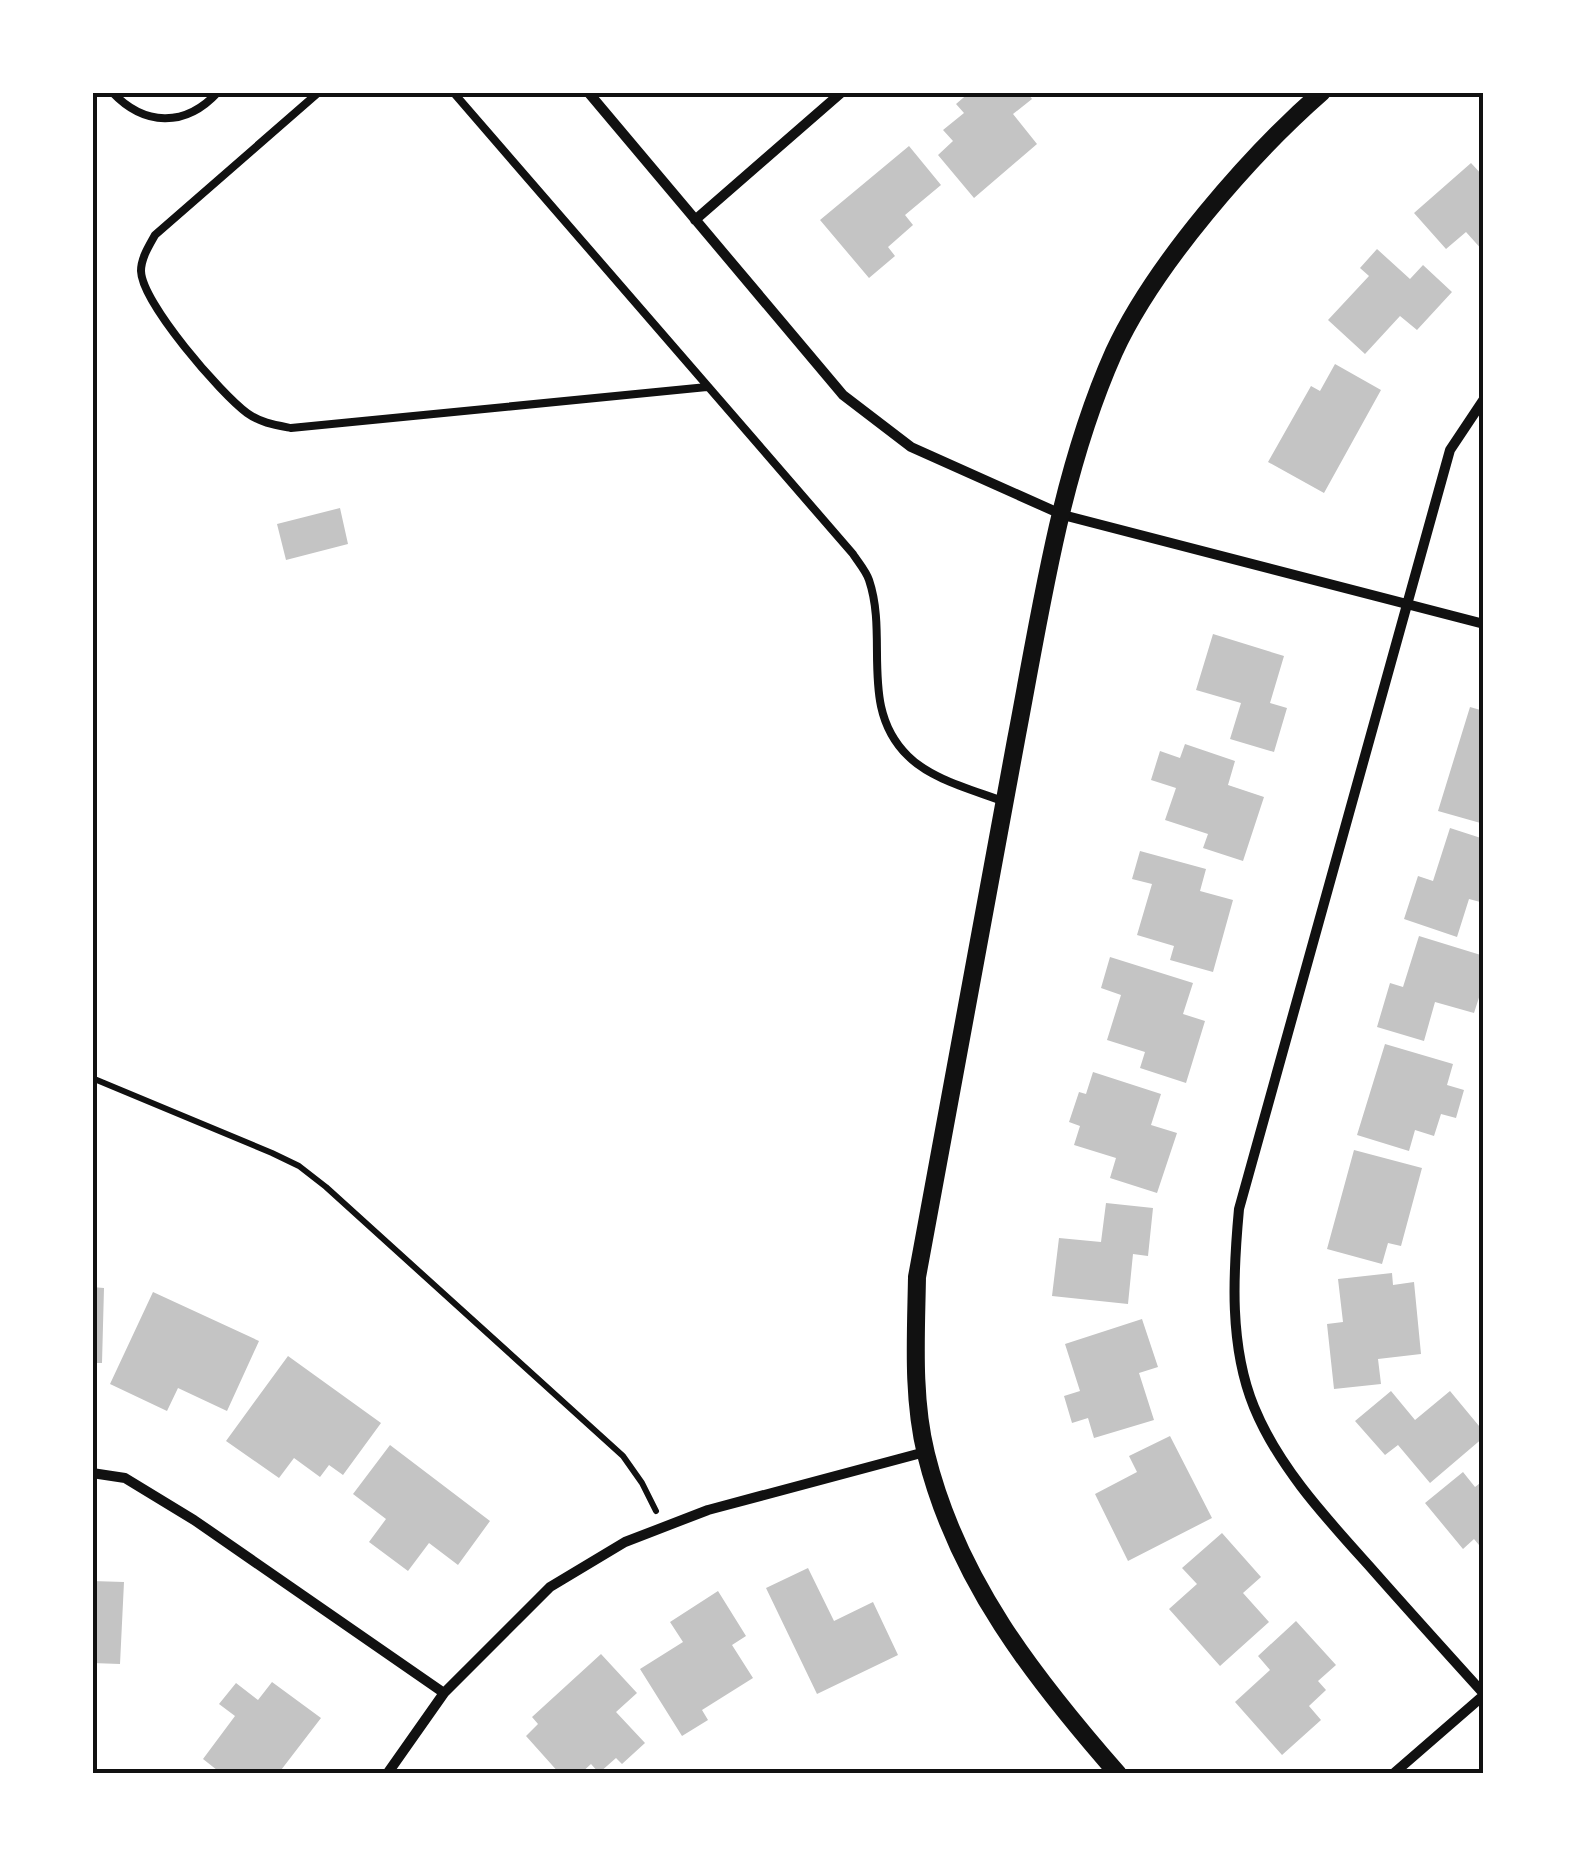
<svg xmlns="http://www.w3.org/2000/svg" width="1576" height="1866" font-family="'Nunito Sans',sans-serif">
	<rect width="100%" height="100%" fill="#fff"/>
	<path fill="#c4c4c4" d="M 970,92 L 1027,92 L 1032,99 L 1013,114 L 1037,144 L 974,198 L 938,155 L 953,141 L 943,130 L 964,113 L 956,104 Z
		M 909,146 L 941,185 L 905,215 L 913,225 L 888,247 L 895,256 L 869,278 L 820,220 Z
		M 1471,163 L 1484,177 L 1484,252 L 1466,232 L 1446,249 L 1414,213 Z
		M 1377,249 L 1410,279 L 1423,265 L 1452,292 L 1417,330 L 1400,316 L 1365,354 L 1328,320 L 1369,276 L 1360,268 Z
		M 1335,364 L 1381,390 L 1324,493 L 1268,462 L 1311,386 L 1320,391 Z
		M 340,508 L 348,544 L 286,560 L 277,524 Z
		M 1213,634 L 1284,656 L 1270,703 L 1287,708 L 1274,752 L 1230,739 L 1241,703 L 1196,690 Z
		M 1470,707 L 1484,711 L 1484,824 L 1438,811 Z
		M 1185,744 L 1235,761 L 1228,785 L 1264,797 L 1243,861 L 1203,848 L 1208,834 L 1165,820 L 1176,788 L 1151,780 L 1160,751 L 1180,758 Z
		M 1450,828 L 1484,839 L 1484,903 L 1469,899 L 1457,937 L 1404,919 L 1418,876 L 1433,881 Z
		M 1140,851 L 1206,869 L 1200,891 L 1233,900 L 1213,972 L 1170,960 L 1174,946 L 1137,935 L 1152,884 L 1132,879 Z
		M 1419,936 L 1484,956 L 1484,982 L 1474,1013 L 1435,1002 L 1424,1041 L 1377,1027 L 1390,983 L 1403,987 Z
		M 1110,957 L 1193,983 L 1183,1014 L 1205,1021 L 1186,1083 L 1140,1068 L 1145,1052 L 1107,1040 L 1121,995 L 1101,988 Z
		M 1385,1044 L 1453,1064 L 1447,1085 L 1464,1090 L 1456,1118 L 1441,1114 L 1434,1136 L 1415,1130 L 1409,1151 L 1357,1135 Z
		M 1093,1072 L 1161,1094 L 1151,1125 L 1177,1133 L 1157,1193 L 1110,1178 L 1116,1158 L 1074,1145 L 1080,1126 L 1069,1122 L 1079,1092 L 1086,1094 Z
		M 1354,1150 L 1422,1168 L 1401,1246 L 1388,1243 L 1382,1264 L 1327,1249 Z
		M 1106,1203 L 1153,1208 L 1148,1256 L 1133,1254 L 1128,1304 L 1052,1296 L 1059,1238 L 1101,1242 Z
		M 1392,1273 L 1393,1285 L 1414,1282 L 1421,1354 L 1378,1359 L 1381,1384 L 1334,1389 L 1327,1324 L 1343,1322 L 1338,1279 Z
		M 92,1287 L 104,1288 L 102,1363 L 92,1363 Z
		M 153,1292 L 259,1341 L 227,1411 L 178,1388 L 167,1411 L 110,1384 Z
		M 1142,1319 L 1158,1367 L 1139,1373 L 1154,1420 L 1094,1438 L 1088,1418 L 1072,1423 L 1064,1396 L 1080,1391 L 1065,1344 Z
		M 288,1356 L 381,1423 L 343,1475 L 329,1465 L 320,1477 L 294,1458 L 279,1478 L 226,1441 Z
		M 1391,1391 L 1415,1420 L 1450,1391 L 1484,1432 L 1484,1437 L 1430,1483 L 1398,1445 L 1385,1455 L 1355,1421 Z
		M 1170,1436 L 1212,1518 L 1128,1561 L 1095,1494 L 1137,1472 L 1129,1456 Z
		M 390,1445 L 490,1521 L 458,1565 L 429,1543 L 408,1571 L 369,1542 L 386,1519 L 353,1494 Z
		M 1463,1472 L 1475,1487 L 1484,1480 L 1484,1551 L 1474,1539 L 1463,1549 L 1425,1503 Z
		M 1222,1533 L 1261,1577 L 1243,1593 L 1269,1622 L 1220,1666 L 1169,1609 L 1197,1584 L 1182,1568 Z
		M 808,1568 L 834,1621 L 873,1602 L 898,1655 L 817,1694 L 766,1588 Z
		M 92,1581 L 124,1582 L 120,1664 L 92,1663 Z
		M 718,1591 L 746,1636 L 732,1645 L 753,1678 L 702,1710 L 708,1720 L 682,1736 L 640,1669 L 683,1642 L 670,1622 Z
		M 1296,1621 L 1336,1665 L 1318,1681 L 1326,1690 L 1309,1706 L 1321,1720 L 1282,1755 L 1235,1702 L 1270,1670 L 1258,1656 Z
		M 601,1654 L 637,1693 L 616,1712 L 645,1743 L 622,1764 L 616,1758 L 599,1773 L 591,1764 L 580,1774 L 560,1774 L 526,1736 L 538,1724 L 532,1717 Z
		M 272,1682 L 321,1718 L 278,1774 L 222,1774 L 203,1759 L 235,1716 L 219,1704 L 236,1683 L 258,1700 Z"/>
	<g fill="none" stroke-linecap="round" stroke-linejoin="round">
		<path stroke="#111" stroke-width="6" d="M 92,1078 L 272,1153 L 299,1166 L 326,1187 L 623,1456 L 642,1483 L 656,1511"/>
		<path stroke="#111" stroke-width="8" d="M 112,92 C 144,126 185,128 218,92
			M 319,92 L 155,235 C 149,246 141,258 141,271 C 142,303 221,394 247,413 C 261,423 275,425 291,428 L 707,387
			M 453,92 L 853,554 C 858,562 866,571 869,580 C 889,639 858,707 908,756 C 932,780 974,790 1005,802"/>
		<path stroke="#111" stroke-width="10" d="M 588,92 L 843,395 L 911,447 L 1063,515 L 1484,624
			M 695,220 L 842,92
			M 1484,399 L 1450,450 L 1239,1209 C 1233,1274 1229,1346 1254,1407 C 1279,1468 1327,1519 1371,1568 C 1408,1610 1446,1652 1484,1694
			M 92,1473 L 125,1478 L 194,1520 L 444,1693
			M 387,1774 L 444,1693 L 550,1587 L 625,1542 L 708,1510 L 925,1452
			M 1393,1774 L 1484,1695"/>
		<path stroke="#111" stroke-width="18" d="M 1118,1774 C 1034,1678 957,1580 926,1454 C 912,1397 916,1336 917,1277 C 950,1098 983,919 1016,740 C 1041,610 1060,473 1114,352 C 1154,265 1250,155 1322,92"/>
	</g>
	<rect width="1576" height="1866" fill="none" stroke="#ffffff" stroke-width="190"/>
	<rect x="95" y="95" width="1386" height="1676" fill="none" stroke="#111" stroke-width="4"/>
</svg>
